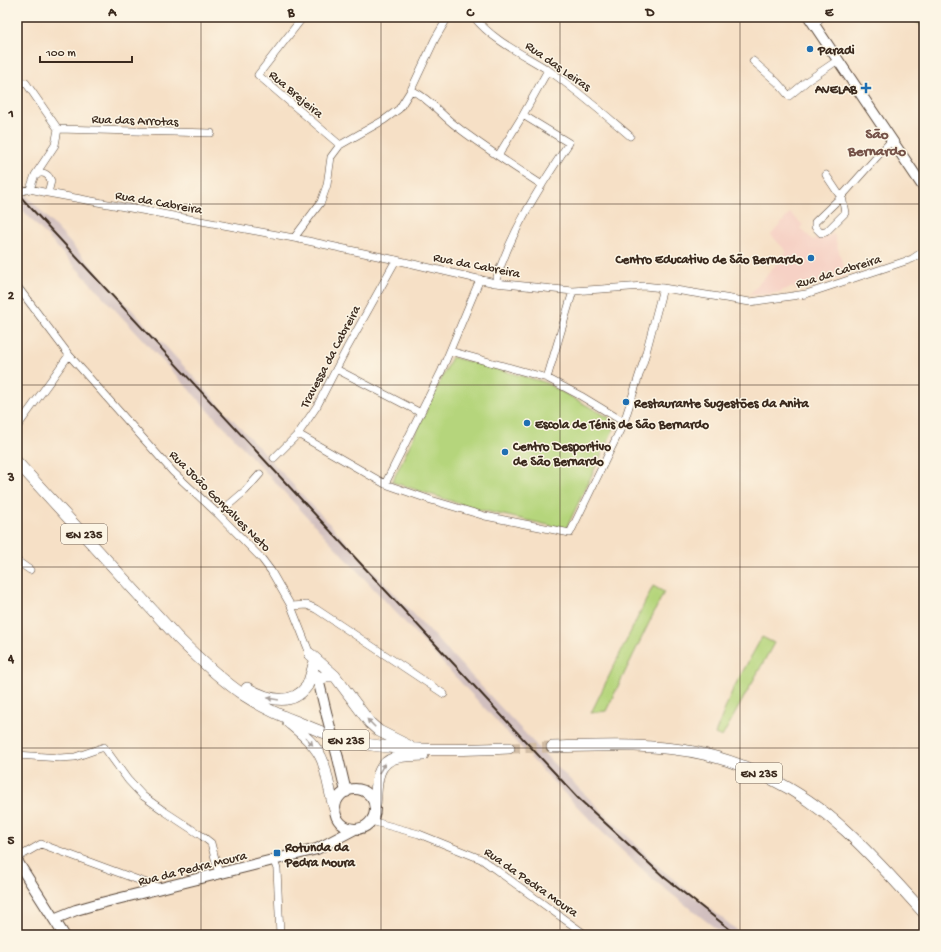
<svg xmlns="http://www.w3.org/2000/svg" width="941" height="952" font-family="'Gochi Hand',sans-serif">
	<rect width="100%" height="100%" fill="#fcf5e5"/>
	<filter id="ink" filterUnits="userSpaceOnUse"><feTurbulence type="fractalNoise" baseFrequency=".025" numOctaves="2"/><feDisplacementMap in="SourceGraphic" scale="8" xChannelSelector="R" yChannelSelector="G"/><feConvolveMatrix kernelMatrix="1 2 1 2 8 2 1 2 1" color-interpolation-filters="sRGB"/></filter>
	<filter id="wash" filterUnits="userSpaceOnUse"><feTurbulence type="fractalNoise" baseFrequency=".012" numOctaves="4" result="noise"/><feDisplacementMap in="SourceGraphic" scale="16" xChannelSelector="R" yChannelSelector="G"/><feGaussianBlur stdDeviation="0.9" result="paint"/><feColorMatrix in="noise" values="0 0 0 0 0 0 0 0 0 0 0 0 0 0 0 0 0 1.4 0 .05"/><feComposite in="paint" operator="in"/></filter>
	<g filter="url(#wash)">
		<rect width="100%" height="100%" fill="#f6e0c6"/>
		<path fill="#f6d1c5" d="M 790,213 L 803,225 L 800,228 L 813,240 L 834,234 L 846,276 L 795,290 L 794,287 L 783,290 L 783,291 L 772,294 L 749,295 L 787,252 L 771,235 Z"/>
		<path fill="#d1bfbf" d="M 17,185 L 295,487 L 551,761 L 661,869 L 743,935 L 724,935 L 655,881 L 601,831 L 540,768 L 17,204 Z"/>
		<path fill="#b5d57c" stroke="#78804d" d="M 909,17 L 924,17 L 924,27 Z
			M 452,357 L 544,382 L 617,422 L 566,529 L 476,509 L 392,482 Z
			M 653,586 L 664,592 L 606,711 L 591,713 Z
			M 762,637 L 774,643 L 722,737 L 715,734 L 733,689 Z"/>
	</g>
	<g filter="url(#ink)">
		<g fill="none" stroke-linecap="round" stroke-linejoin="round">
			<path stroke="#d1bca4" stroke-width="7" stroke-dasharray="7 3.5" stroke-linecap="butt" d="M 17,195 L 23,191"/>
			<path stroke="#d1bca4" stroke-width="11" stroke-dasharray="11 5.5" stroke-linecap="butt" d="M 509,748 L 552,747"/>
			<g stroke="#574537" stroke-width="8">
				<path id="street" d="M 303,17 L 258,75 L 340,145
					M 474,17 C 493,41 523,54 548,70 C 577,90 603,113 630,136
					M 814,24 L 822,17
					M 753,61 L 777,82 L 789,96 L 807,81 L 838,60
					M 17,82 L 26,83 L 58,129 L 55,145 L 35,175
					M 411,90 C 429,98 440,114 456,126 C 483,147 513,166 542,185
					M 58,129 L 211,133
					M 498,156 L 523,115 L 548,70
					M 826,175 L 838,193 L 842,196 L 845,213 L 826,232 L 821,233 L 815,227 L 815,222 L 842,196 L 891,141
					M 30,189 L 35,175 C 42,171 48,173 51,181 L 48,193
					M 23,191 L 30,189 L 48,193 L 294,238 L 396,260 L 495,283 L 573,291 L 644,286 L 663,288 L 750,302 L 806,294 L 912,259 L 924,251
					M 294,238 L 321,202 L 327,185 L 331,157 L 340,145 L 384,120 L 399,109 L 411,90 L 435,39 L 448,17
					M 495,283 C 511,231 539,188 569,143 L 523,115
					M 17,286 L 69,355 L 173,472 L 218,514 L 262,559 L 271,571 L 291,606 L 310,654
					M 450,351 L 547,378 L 581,396 L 624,422
					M 336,369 L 421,413
					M 547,378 L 573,291
					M 17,427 L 69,355
					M 298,434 L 385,484 L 431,500 L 485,516 L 570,533 L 624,422 L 644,360 L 663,288
					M 274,458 L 298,434 L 317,406 L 347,348 L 396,260
					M 385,484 L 441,372 L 480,279
					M 218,514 L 245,491 L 260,474
					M 17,561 L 30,570
					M 291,606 L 307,605 L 316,609 L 444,694
					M 17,755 L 60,758 L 75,757 L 104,747 L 128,780 L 143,796 L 164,811 L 202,836 L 211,843 L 219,874
					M 371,821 L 419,834 L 481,859 L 586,935
					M 17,858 L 41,844 L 160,888
					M 274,861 L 277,869 L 280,935"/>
			</g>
			<g stroke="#574537" stroke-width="12">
				<path id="secondary" d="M 809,17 L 924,188
					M 317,675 L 327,716
					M 338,758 L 346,792
					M335 809a20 20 0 1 1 40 0a20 20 0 1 1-40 0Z
					M 17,861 L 64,935
					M 54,919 L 76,910 L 97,904 L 317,849 L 355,829"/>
			</g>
			<g stroke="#574537" stroke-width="12">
				<path id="primary" d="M 17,462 L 178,638 C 199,659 220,679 245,696 C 262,707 281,716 300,723 C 317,730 335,738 354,742 C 405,752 457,750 509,748
					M 310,654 L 335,676 L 370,723 L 379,731 L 409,746
					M 318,682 L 325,676 L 335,676
					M 247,688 C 266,699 291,708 307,686 C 310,680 312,671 314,664
					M 288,722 C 301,733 317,745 323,762 C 328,778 330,795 335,810
					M 552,747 C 593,746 633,744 674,749 C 738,756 800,788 846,831 C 874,857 899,885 924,913
					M 375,806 C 377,788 374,764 395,758 C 404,755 414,756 423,755"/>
			</g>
			<use href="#street" stroke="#fff" stroke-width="7"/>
			<use href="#secondary" stroke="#fff" stroke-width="10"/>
			<use href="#primary" stroke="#fff" stroke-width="11"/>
			<path stroke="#3b2a1e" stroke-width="2" d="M 17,193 L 578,798 L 665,878 L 737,935"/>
			<g stroke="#574537" stroke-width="12" stroke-linecap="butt">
				<path id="secondary-bridge" d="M 327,716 L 338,758"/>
			</g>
			<use href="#secondary-bridge" stroke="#fff" stroke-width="10"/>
		</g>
		<defs><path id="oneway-solid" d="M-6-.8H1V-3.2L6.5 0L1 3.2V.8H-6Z"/></defs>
		<g fill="#a79f9a">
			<use href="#oneway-solid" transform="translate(273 699) rotate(-170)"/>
			<use href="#oneway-solid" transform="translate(371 723) rotate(-135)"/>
			<use href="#oneway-solid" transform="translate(309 741) rotate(48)"/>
			<use href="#oneway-solid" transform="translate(382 768) rotate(-59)"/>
		</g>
	</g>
	<path fill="none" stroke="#3b2a1e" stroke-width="1" stroke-opacity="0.55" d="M 201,17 L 201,935M 381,17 L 381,935M 560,17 L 560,935M 740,17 L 740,935M 17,204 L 924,204M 17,385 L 924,385M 17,567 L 924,567M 17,748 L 924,748"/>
	<g fill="#1f6fb2" stroke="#fcf5e5" stroke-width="1.5">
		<circle cx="810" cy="49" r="4"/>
		<path d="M864 82h4v4h4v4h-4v4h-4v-4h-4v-4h4z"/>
		<circle cx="811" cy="258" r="4"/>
		<circle cx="626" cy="402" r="4"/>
		<circle cx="527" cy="423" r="4"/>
		<circle cx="505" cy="452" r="4"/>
		<rect x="273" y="849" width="8" height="8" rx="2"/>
	</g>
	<g text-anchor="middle" stroke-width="3" stroke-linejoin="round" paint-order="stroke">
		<g fill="#fcf5e5" stroke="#75675a" stroke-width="1">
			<rect x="61" y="524" width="46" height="20" rx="3"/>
			<rect x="323" y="730" width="46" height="20" rx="3"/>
			<rect x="736" y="763" width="46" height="20" rx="3"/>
		</g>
		<g font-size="12" font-weight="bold" fill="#3b2a1e">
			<text x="84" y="538">EN 235</text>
			<text x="346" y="744">EN 235</text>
			<text x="759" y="777">EN 235</text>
		</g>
		<g font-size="13" font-weight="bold" fill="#3b2a1e" stroke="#fcf5e5" text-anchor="start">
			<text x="818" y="54">Paradi</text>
			<text x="857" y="93" text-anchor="end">AVELAB</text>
			<text x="803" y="263" text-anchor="end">Centro Educativo de São Bernardo</text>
			<text x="634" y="407">Restaurante Sugestões da Anita</text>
			<text x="535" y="428">Escola de Ténis de São Bernardo</text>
			<text x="513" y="450">Centro Desportivo<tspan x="513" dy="15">de São Bernardo</tspan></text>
			<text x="285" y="851">Rotunda da<tspan x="285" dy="15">Pedra Moura</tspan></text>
		</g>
		<g font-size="13" fill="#3b2a1e" stroke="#fcf5e5">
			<text transform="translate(559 65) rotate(35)" y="5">Rua das Leiras</text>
			<text transform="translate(297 93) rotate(40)" y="5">Rua Brejeira</text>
			<text transform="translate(135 119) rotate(2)" y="5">Rua das Arrotas</text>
			<text transform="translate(159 201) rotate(10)" y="5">Rua da Cabreira</text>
			<text transform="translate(477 264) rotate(11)" y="5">Rua da Cabreira</text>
			<text transform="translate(838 270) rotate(-17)" y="5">Rua da Cabreira</text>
			<text transform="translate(329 356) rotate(-62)" y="5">Travessa da Cabreira</text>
			<text transform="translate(221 500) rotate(45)" y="5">Rua João Gonçalves Neto</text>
			<text transform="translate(192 867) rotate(-14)" y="5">Rua da Pedra Moura</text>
			<text transform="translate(532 881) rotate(35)" y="5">Rua da Pedra Moura</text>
		</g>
		<g font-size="15" font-weight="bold" fill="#755248" stroke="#fcf5e5">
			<text x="877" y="138">São<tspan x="877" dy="17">Bernardo</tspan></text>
		</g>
	</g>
	<rect width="941" height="952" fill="none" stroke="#fcf5e5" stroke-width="44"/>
	<path d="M40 56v6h92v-6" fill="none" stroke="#3b2a1e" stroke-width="2"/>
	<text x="46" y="56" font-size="12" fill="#3b2a1e" stroke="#fcf5e5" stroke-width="3" paint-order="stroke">100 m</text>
	<rect x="22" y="22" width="897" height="908" fill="none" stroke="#3b2a1e" stroke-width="1.5"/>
	<g font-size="13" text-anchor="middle" font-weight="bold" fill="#3b2a1e">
		<text x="112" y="16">A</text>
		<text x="291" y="16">B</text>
		<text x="470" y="16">C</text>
		<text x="650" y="16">D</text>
		<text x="829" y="16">E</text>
		<text x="11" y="117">1</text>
		<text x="11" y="299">2</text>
		<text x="11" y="481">3</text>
		<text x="11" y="662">4</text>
		<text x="11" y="844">5</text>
	</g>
</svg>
